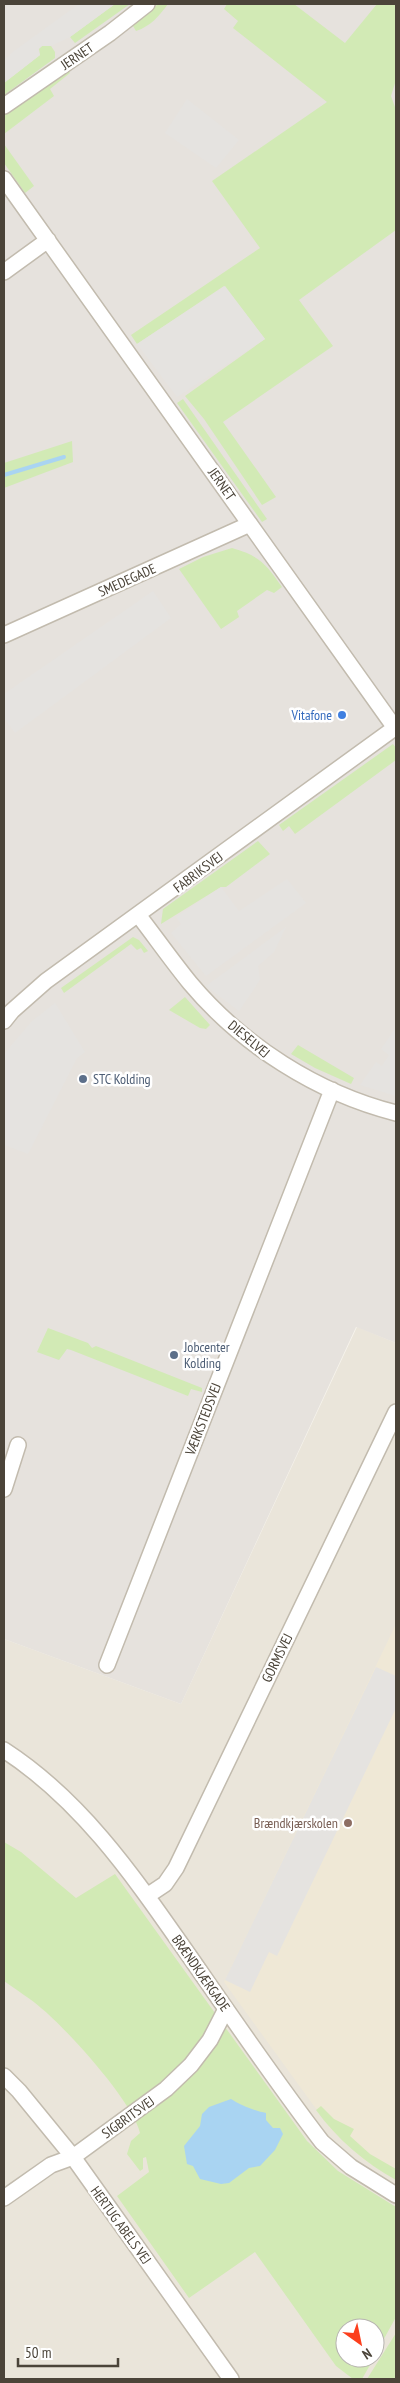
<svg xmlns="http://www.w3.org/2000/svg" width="400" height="2383" font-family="'PT Sans Narrow',sans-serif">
	<rect width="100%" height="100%" fill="#f6f3ec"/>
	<path fill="#eae5da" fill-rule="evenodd" d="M 357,1327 L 396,1343 L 396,2379 L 4,2379 L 4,1639 L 181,1704 ZM 345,2328 L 375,2328 L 375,2358 L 345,2358 Z"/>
	<path fill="#e6e2dd" d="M 4,4 L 396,4 L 396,1343 L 356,1327 L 181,1704 L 4,1639 Z"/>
	<path fill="#efe8d6" d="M 396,1624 L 396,2180 L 363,2159 L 330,2128 L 224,1982 Z"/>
	<path fill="#d2eab5" d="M 115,4 L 130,4 L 75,43 L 70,37 Z
		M 158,4 L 168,4 C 159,16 151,26 136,31 L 133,26 Z
		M 227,4 L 294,4 L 345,43 L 377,4 L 396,4 L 396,80 L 391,96 L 396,110 L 396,230 L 299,300 L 333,346 L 223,422 L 276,497 L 262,505 L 204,419 L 185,396 L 265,339 L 224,286 L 137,344 L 131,335 L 260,248 L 212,181 L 327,102 L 233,28 L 238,21 L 224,9 Z
		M 42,46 L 51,46 L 55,52 L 55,58 L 4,95 L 4,83 L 40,55 L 39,49 Z
		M 68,70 L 70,73 L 50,89 L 54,96 L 4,134 L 4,115 Z
		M 4,144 L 34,186 L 25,193 L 4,163 Z
		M 183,399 L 267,519 L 262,522 L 177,403 Z
		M 72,441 L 73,462 L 4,488 L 4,463 Z
		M 232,548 C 260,556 266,564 282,587 L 274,593 L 267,590 L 237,611 L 239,617 L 221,629 L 179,569 L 203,557 Z
		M 393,744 L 396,748 L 396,760 L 295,834 L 289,826 L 283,831 L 279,825 Z
		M 258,841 L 270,854 L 226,887 L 221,887 L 161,924 L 163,909 Z
		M 133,937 L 139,940 L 148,951 L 144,953 L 141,948 L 137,950 L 131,944 L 64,993 L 61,988 Z
		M 185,997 L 210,1025 L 206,1029 L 200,1028 L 169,1010 Z
		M 298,1045 L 354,1078 L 351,1084 L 315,1068 L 291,1054 Z
		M 48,1328 L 88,1343 L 92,1348 L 96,1346 L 202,1388 L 202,1392 L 191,1389 L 188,1396 L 71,1350 L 67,1349 L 59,1360 L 37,1352 Z
		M 4,1842 L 21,1852 L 76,1898 L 115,1874 L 307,2141 L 338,2171 L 396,2207 L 396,2317 L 375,2355 L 375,2328 L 345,2328 L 345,2358 L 374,2358 L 362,2379 L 353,2379 L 336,2366 L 255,2252 L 189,2298 L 117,2196 L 149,2172 L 146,2157 L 143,2158 L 143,2169 L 140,2171 L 127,2154 L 131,2141 L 140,2133 C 133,2102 67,2029 41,2008 C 30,1998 16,1990 4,1981 Z
		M 321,2106 L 334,2119 L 354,2129 L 350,2136 L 370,2154 L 396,2169 L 396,2180 C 365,2163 337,2139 316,2110 Z
		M 396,2333 L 396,2379 L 367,2379 Z"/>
	<path fill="#e5e3e0" d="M 79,4 L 115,4 L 70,37 L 51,46 L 42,46 L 38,49 L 40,55 L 4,83 L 4,60 L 14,51 Z
		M 187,99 L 239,140 L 216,168 L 165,133 Z
		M 225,286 L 265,339 L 177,397 L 137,344 Z
		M 153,591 L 171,618 L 15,733 L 4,718 L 4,694 Z
		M 287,879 L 306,903 L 206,976 L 171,933 L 181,924 L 176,917 L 221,887 L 239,911 Z
		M 286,927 L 274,952 L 258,966 L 260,980 L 239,1011 L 206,986 Z
		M 55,1003 L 85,1052 L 77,1058 L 28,1154 L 4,1145 L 4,1054 L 32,1021 Z
		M 396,1027 L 396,1096 L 360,1085 L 376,1062 L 382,1066 L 389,1055 L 381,1049 Z
		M 376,1667 L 396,1676 L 396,1708 L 277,1956 L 269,1952 L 250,1992 L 225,1980 Z"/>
	<path fill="#a9d4f2" d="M 231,2099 C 240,2105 255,2111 266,2113 L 266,2120 L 273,2128 L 280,2128 L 283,2134 L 275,2150 L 260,2166 L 249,2168 L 229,2183 L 221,2184 L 200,2179 L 193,2166 L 187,2164 L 184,2146 L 200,2126 L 202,2114 L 209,2107 Z"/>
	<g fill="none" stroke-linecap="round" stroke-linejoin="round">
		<path stroke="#a9d4f2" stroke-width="4" d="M 4,475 L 64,457"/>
		<g stroke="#c2bbae" stroke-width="18">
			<path id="minor" d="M 4,106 L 110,33 L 147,4
				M 4,179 L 395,728
				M 4,272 L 48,240
				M 4,635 L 250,524
				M 139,916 C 156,938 172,961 190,983 C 242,1045 317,1093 396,1113
				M 4,1021 L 12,1011 L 46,981 L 396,727
				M 4,1489 L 18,1445
				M 107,1665 L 332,1090
				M 4,1750 C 84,1802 136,1880 190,1957 C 233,2019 276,2082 322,2142 L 351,2167 L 396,2195
				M 147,1896 L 165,1884 L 176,1868 L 396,1412
				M 4,2076 L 19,2091 L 73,2157 L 231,2379
				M 4,2198 L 51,2165 L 73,2157 L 166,2089 L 191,2065 L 210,2040 L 226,2009"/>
		</g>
		<use href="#minor" stroke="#fff" stroke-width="15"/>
	</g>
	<circle fill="#3f7fe0" stroke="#fff" stroke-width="2" cx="342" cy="715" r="5"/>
	<g fill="#5c6f8a" stroke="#fff" stroke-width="2">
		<circle cx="83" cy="1079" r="5"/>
		<circle cx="174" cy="1355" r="5"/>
	</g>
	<circle fill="#8d6e63" stroke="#fff" stroke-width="2" cx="348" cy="1823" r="5"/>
	<g text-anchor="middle" stroke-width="5" stroke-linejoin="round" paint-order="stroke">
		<g font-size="14" fill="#4b4439" stroke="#fff">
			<text transform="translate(77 56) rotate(-34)" y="5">JERNET</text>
			<text transform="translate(222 484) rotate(55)" y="5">JERNET</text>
			<text transform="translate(127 580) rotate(-24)" y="5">SMEDEGADE</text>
			<text transform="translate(198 872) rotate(-37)" y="5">FABRIKSVEJ</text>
			<text transform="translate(249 1039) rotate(40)" y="5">DIESELVEJ</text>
			<text transform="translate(203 1419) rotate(-69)" y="5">VÆRKSTEDSVEJ</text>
			<text transform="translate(277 1658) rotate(-64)" y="5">GORMSVEJ</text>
			<text transform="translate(201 1973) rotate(55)" y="5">BRÆNDKJÆRGADE</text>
			<text transform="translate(128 2117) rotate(-36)" y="5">SIGBRITSVEJ</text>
			<text transform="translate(121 2225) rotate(54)" y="5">HERTUG ABELS VEJ</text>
		</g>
		<g font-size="14" fill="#366cbe" stroke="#fff" text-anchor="end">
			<text x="332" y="720">Vitafone</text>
		</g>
		<g font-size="14" fill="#4e5e75" stroke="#fff" text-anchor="start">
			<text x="93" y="1084">STC Kolding</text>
			<text x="184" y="1352">Jobcenter<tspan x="184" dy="16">Kolding</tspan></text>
		</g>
		<g font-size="14" fill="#785e54" stroke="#fff" text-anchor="end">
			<text x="338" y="1828">Brændkjærskolen</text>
		</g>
	</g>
	<rect width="400" height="2383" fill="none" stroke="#4b4439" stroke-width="10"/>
	<g transform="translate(360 2343) rotate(147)"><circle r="24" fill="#ffffff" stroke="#b7b4b0"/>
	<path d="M0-4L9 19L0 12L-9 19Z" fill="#fc3f1d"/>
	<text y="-8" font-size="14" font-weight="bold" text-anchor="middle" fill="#4b4439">N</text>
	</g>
	<path d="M18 2358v8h100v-8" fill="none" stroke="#4b4439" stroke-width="2.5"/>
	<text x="25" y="2358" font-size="15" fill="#4b4439" stroke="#ffffff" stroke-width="4" paint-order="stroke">50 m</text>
</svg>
